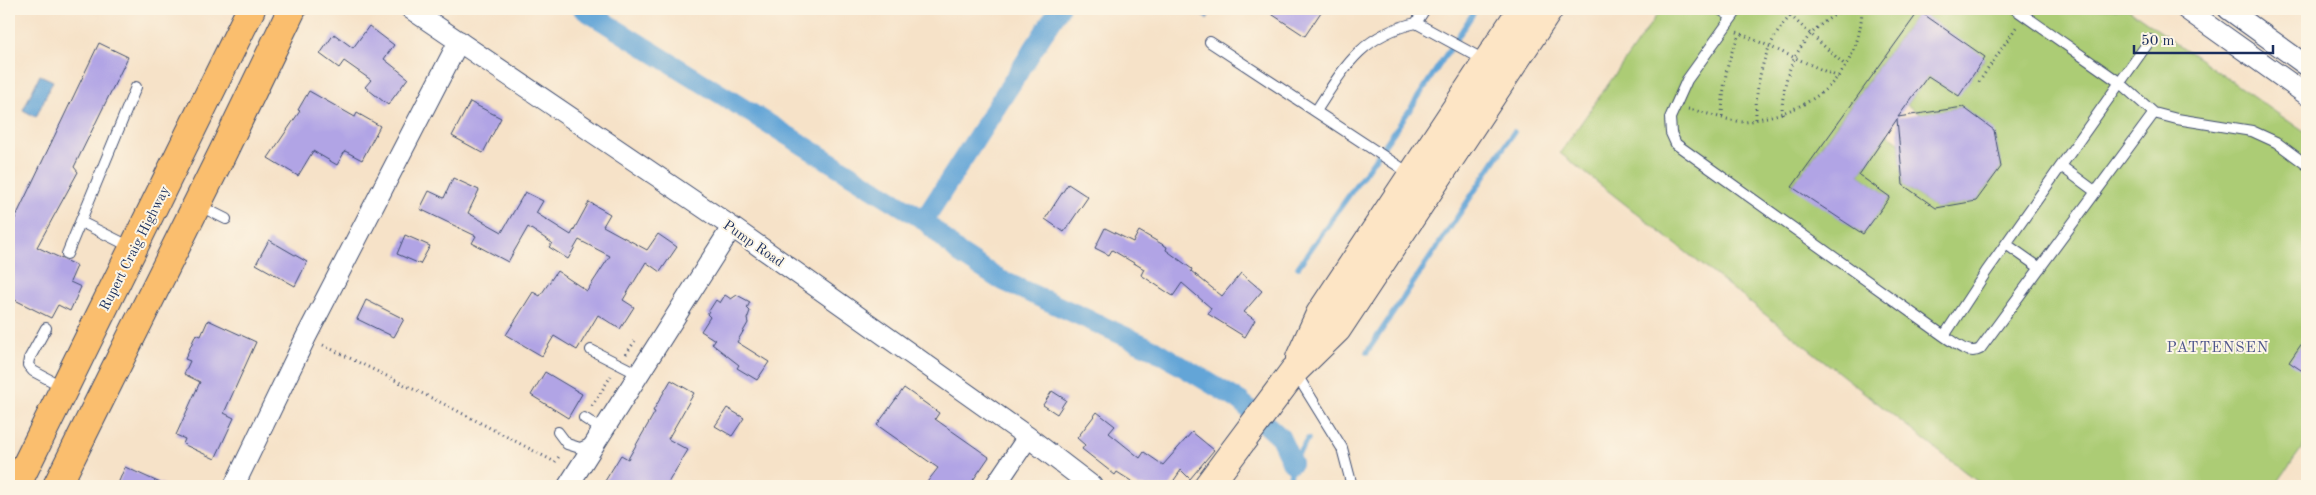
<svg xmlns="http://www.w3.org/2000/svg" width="2316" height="495" font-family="'Old Standard TT',serif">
	<rect width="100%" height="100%" fill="#fcf5e5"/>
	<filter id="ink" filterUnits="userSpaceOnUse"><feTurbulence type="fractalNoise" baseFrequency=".02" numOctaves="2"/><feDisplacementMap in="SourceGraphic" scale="10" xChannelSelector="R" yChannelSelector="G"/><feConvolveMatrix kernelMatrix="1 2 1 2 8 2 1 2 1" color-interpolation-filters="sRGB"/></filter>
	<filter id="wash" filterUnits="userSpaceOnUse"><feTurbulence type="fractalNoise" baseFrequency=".0096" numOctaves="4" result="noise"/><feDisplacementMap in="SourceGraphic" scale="20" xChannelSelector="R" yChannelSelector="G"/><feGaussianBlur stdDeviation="1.12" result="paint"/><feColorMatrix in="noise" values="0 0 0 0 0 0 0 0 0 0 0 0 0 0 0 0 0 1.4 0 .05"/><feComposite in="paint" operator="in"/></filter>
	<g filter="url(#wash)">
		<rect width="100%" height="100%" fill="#f6e2c8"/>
		<path fill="#accc75" stroke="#647e6a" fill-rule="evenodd" d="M 1661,9 L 2128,9 L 2307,134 L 2307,441 L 2275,486 L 1983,486 L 1560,153 ZM 1919,11 L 1985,58 L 1959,95 L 1928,76 L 1907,105 L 1920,114 L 1963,107 L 1994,130 L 2001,167 L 1976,201 L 1936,208 L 1903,185 L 1899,142 L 1887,134 L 1859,175 L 1890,197 L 1863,234 L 1792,186 Z"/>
		<path fill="#63a5d7" stroke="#3f6a9a" d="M 1191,9 L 1213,9 L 1207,19 Z
			M 40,75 L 53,81 L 36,117 L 23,110 Z"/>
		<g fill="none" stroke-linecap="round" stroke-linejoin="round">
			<path stroke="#63a5d7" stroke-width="5.5" d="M 1298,267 L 1411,108 L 1476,9
				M 1367,352 L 1514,132
				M 1289,486 L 1292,463 L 1308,439"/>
			<path stroke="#63a5d7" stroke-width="20" d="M 583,9 L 924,220 L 959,253 L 999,279 L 1153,349 L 1240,401 L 1280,437 L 1292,463
				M 924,220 L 1059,9"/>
		</g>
		<g id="blocks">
			<path fill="#b1a4e5" d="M 1264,9 L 1323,9 L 1305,36 Z
				M 1919,11 L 1985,57 L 1959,96 L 1928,76 L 1898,117 L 1963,107 L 1994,130 L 2001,167 L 1976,201 L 1936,208 L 1903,185 L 1897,119 L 1859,175 L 1890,197 L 1863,234 L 1792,187 Z
				M 369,26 L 394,45 L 384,59 L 408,78 L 388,105 L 365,87 L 371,80 L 344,61 L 339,68 L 320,54 L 334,34 L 353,48 Z
				M 99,43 L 128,57 L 74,167 L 78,172 L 37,247 L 77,266 L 70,282 L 81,287 L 70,311 L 58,305 L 51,318 L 9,297 L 9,231 Z
				M 309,91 L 355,117 L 357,113 L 380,126 L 362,160 L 345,151 L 337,165 L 313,151 L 298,176 L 268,158 L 300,111 L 298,110 Z
				M 470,102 L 501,118 L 483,153 L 452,136 Z
				M 453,178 L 479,190 L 468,213 L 502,232 L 525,192 L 543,201 L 536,213 L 571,235 L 589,202 L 610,214 L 603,226 L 647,250 L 658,234 L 677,247 L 660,272 L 646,262 L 623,300 L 634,307 L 620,329 L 598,315 L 577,350 L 554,336 L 542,356 L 506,335 L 533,292 L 540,296 L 557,271 L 587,291 L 610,256 L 579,240 L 568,259 L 549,247 L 552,243 L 528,227 L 508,262 L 472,243 L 476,236 L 420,209 L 429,191 L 444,198 Z
				M 1068,184 L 1088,197 L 1064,232 L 1045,219 Z
				M 1105,228 L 1133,242 L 1139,231 L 1167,247 L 1166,250 L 1192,269 L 1191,271 L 1222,296 L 1241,273 L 1262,291 L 1244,312 L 1255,320 L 1245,337 L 1208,314 L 1211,308 L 1182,283 L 1173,296 L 1141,275 L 1144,269 L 1112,250 L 1109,255 L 1095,248 Z
				M 405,235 L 430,246 L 420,264 L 397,254 Z
				M 269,240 L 307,262 L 295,286 L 256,264 Z
				M 725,295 L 731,299 L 737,295 L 750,302 L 747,308 L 750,311 L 747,319 L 748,323 L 737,342 L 769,362 L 757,380 L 737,368 L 739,365 L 712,344 L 715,340 L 701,331 L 710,317 L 707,314 L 716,300 L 720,303 Z
				M 366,300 L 404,319 L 394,337 L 357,319 Z
				M 208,320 L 256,342 L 224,413 L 234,418 L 215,459 L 183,444 L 185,439 L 176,435 L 200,382 L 184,374 L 190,361 L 185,359 L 196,334 L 201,336 Z
				M 2307,336 L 2307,374 L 2289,362 Z
				M 545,372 L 582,394 L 568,418 L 531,395 Z
				M 671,380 L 694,393 L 668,439 L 688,450 L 666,486 L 602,486 L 621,455 L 628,459 L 655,412 L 653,411 Z
				M 904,388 L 939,413 L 935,419 L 989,457 L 969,486 L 924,486 L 938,468 L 877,425 Z
				M 1052,391 L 1066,400 L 1057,414 L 1043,405 Z
				M 727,408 L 744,418 L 732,436 L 715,426 Z
				M 1097,412 L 1115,426 L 1109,433 L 1140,458 L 1144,452 L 1163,465 L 1192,432 L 1214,450 L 1190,479 L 1181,470 L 1170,486 L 1139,486 L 1117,472 L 1115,475 L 1082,449 L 1085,445 L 1077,438 Z
				M 125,467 L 167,486 L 117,486 Z"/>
		</g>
	</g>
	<g filter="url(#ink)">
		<use href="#blocks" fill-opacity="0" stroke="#3c4a6e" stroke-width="1"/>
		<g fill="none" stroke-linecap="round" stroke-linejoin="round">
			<g stroke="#3c4a6e" stroke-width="12">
				<path id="service" d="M 1719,9 L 1732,17
					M 1738,9 L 1687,80 L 1670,118 L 1671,133 L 1676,144 L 1944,336 L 1986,272 L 2150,40
					M 1416,23 L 1425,9
					M 1210,42 L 1412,175
					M 1316,111 C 1344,68 1361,35 1416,23 L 1486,61
					M 2154,113 L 2177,119 L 2252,131 L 2276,142 L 2307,165
					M 2061,166 L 2096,192
					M 198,205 L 226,219
					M 81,222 L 131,247
					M 2006,244 L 2040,268
					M 67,254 L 136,87
					M 46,328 L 29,359 L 28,365 L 33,371 L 63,387
					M 1944,336 C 1954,342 1968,356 1980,349 L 2154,113 L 2119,82 L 2015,9
					M 591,350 L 638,374
					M 1295,372 L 1342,448 L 1352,486
					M 584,418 L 598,427 L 594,434
					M 558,432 L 567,444 L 580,448 L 587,445 L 591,448"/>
			</g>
			<g stroke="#3c4a6e" stroke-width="22">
				<path id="minor" d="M 411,9 L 732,227 L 1028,437 L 1092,486
					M 2186,9 L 2307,95
					M 2228,9 L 2307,66
					M 234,486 L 306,337 L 459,41
					M 568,486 L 732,227
					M 995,486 L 1028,437"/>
			</g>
			<g stroke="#3c4a6e" stroke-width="30">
				<path id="secondary" d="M 1300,358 L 1320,314 L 1522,9
					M 1208,486 L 1294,371 L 1337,329 L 1549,9"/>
			</g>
			<g stroke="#3c4a6e" stroke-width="30">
				<path id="primary" d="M 16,486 L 251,9
					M 57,486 L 222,154 L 292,9"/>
			</g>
			<path stroke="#3c4a6e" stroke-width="3" stroke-dasharray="1 4" stroke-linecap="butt" d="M 1783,9 L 1845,65
				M 1737,32 L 1838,77
				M 1979,82 L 2017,26
				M 1688,109 C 1705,112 1728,121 1744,122 C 1751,122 1760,118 1767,117 C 1823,105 1860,67 1862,9
				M 1782,114 C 1782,68 1804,28 1846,9
				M 1722,116 C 1723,87 1726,61 1739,35
				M 1756,119 C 1755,79 1766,36 1798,9
				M 323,345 L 450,407 L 555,462 L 560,455
				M 626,354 L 635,341
				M 592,406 L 611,376"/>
			<use href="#service" stroke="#fff" stroke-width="10"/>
			<use href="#minor" stroke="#fff" stroke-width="20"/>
			<use href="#secondary" stroke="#fde5c5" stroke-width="28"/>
			<use href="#primary" stroke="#fabe6e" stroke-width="28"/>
		</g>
	</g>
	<g text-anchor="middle" stroke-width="4" stroke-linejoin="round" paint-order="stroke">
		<g font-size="14" fill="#1b2f5e" stroke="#fcf5e5">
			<text transform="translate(754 243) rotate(35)" y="5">Pump Road</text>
			<text transform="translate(134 248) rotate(-63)" y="5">Rupert Craig Highway</text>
		</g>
		<g font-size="15" letter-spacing="1" fill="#50588d" stroke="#fcf5e5">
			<text x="2218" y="352">PATTENSEN</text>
		</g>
	</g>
	<rect width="2316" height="495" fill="none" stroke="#fcf5e5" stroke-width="30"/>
	<path d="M2134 45v8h139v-8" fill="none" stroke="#1b2f5e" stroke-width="2.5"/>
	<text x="2141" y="45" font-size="15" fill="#1b2f5e" stroke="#fcf5e5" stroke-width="4" paint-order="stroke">50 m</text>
</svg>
